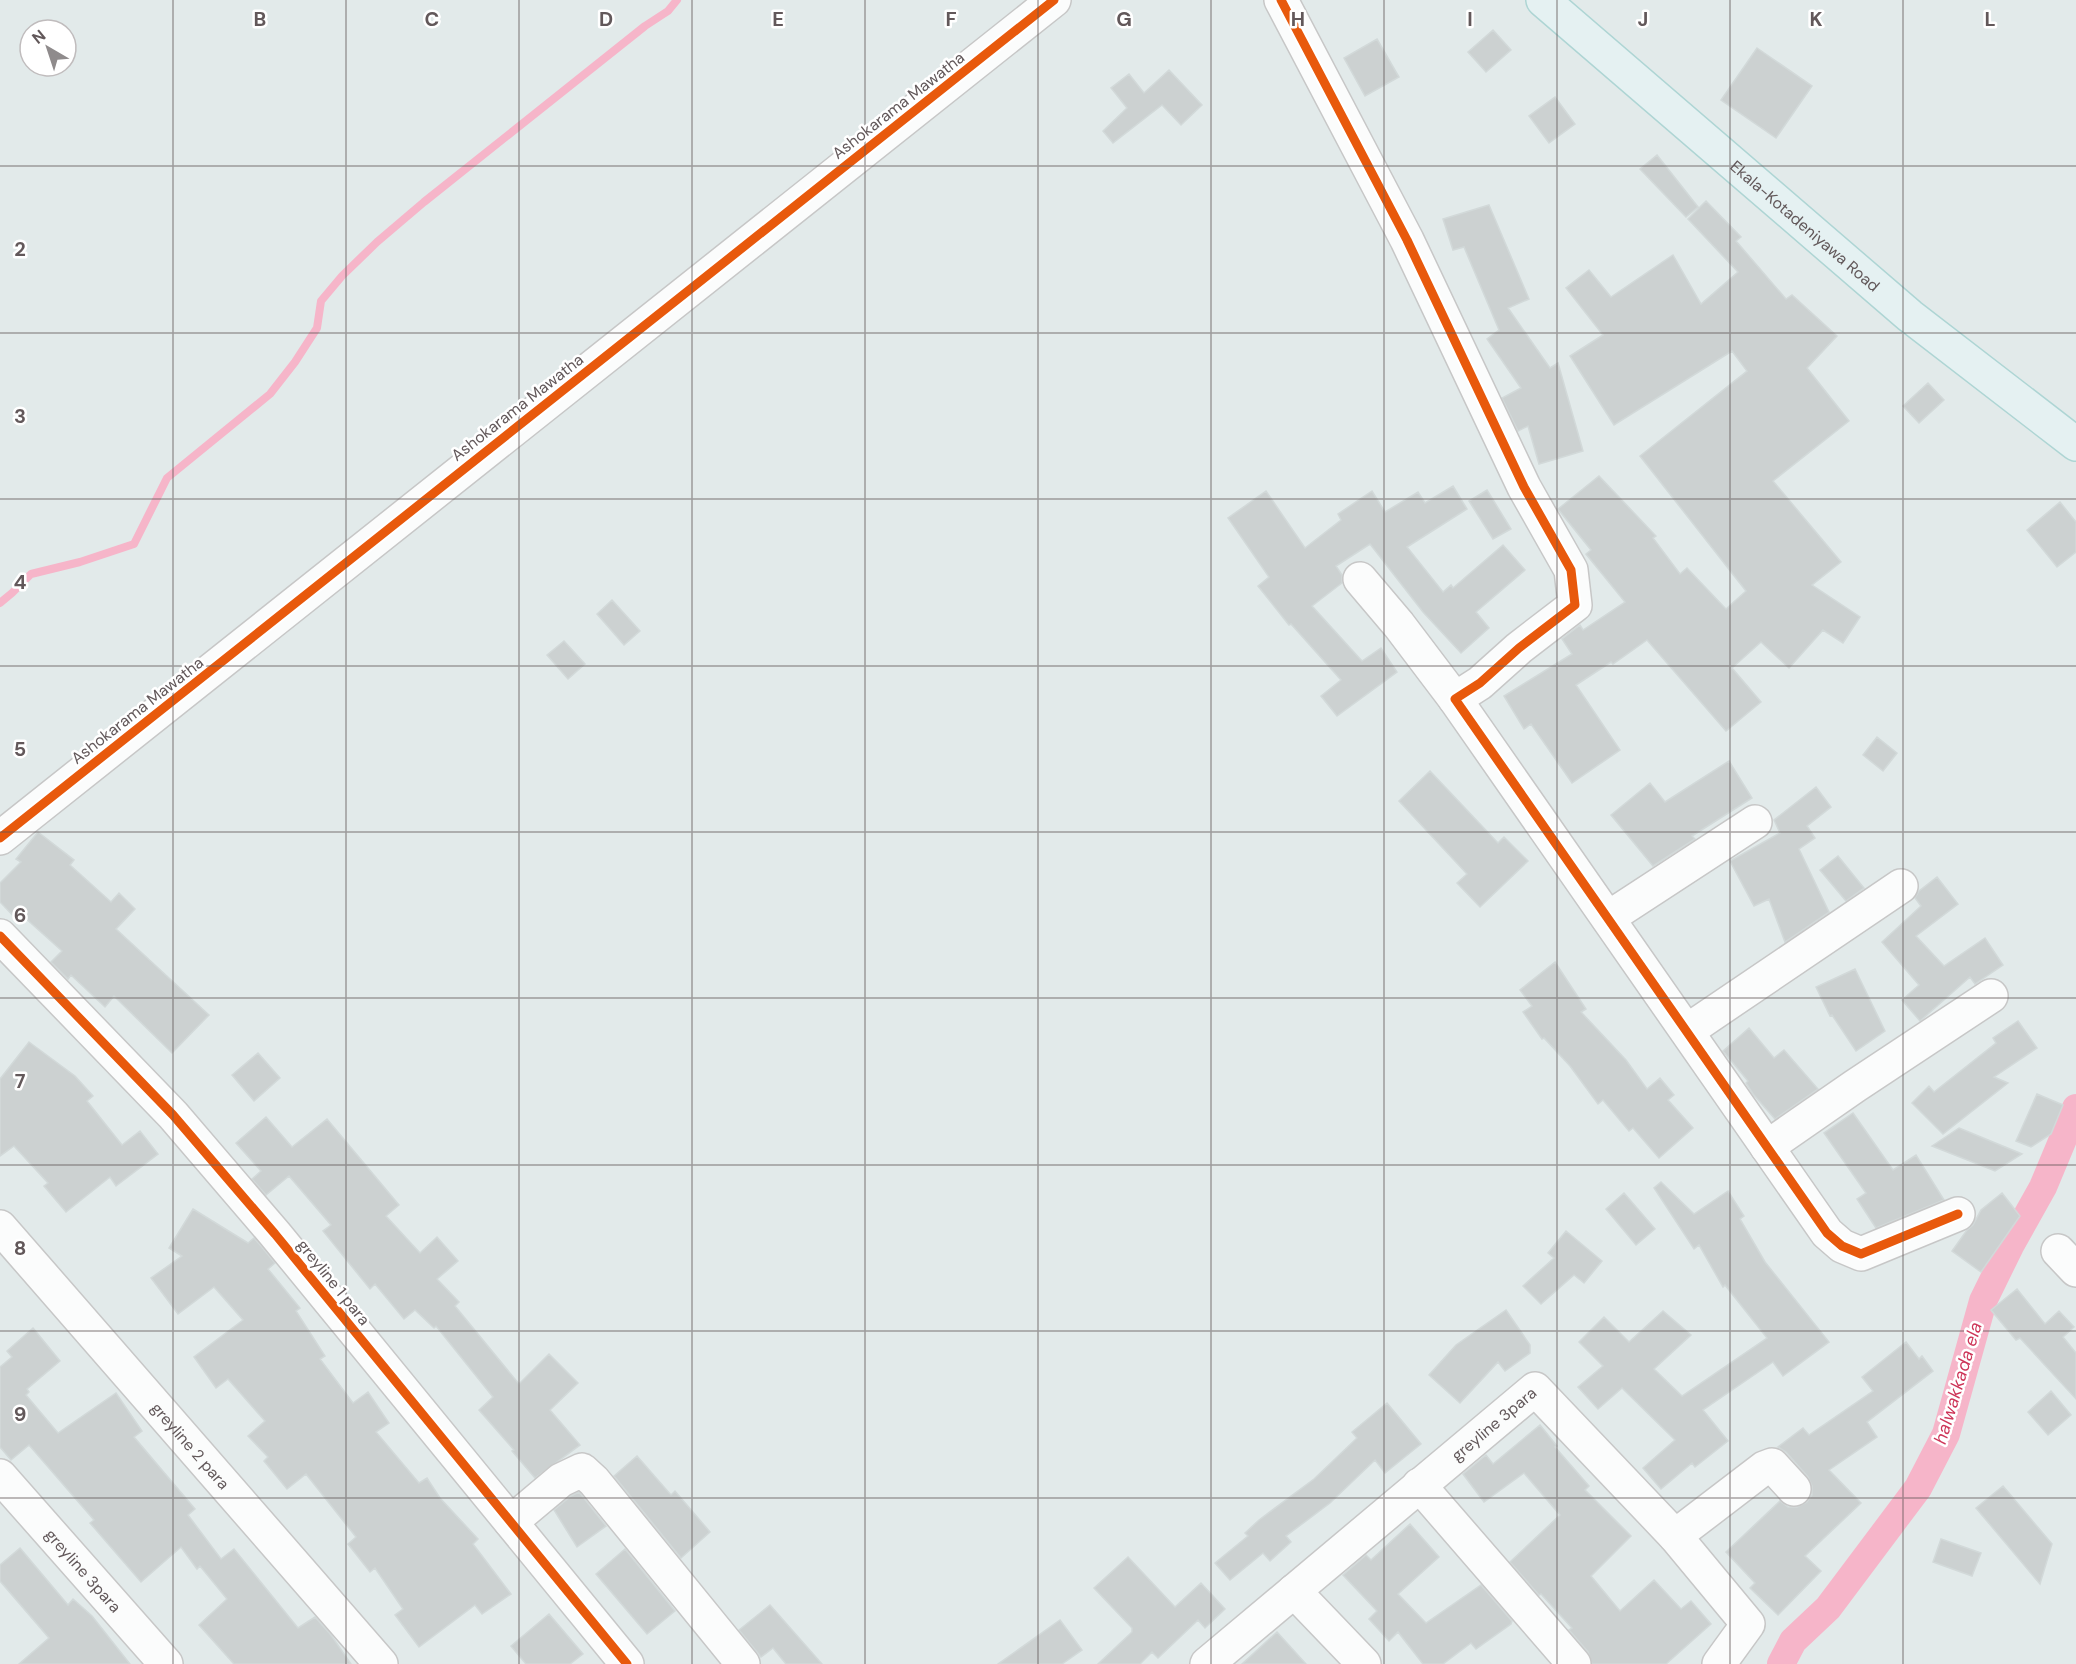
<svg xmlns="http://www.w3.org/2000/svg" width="2076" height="1664" font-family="'DM Sans',sans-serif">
	<rect width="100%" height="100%" fill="#e2eaea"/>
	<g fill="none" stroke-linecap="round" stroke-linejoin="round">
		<path stroke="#f6b5c9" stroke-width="8" d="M 0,603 L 12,593 L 31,574 L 80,562 L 134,544 L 167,478 L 270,394 L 295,362 L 317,328 L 321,301 L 342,276 L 377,242 L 424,202 L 645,26 L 668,11 L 677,0"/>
		<path stroke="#f6b5c9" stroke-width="28" d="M 1781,1664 L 1793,1641 L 1828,1608 L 1918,1488 L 1946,1434 L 1983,1301 L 2010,1246 L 2043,1187 L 2076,1108"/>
	</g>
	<path fill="#ccd1d1" stroke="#d2d9d9" stroke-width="1.5" d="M 1493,30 L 1511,50 L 1486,72 L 1468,52 Z
		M 1377,39 L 1399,77 L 1365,96 L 1344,58 Z
		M 1757,48 L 1812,86 L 1776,138 L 1721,100 Z
		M 1169,70 L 1202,105 L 1181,125 L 1162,105 L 1113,143 L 1103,131 L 1127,108 L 1111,88 L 1129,74 L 1144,93 Z
		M 1555,97 L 1575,124 L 1549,143 L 1529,116 Z
		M 1657,155 L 1698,207 L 1686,217 L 1640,169 Z
		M 1706,201 L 1741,237 L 1736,241 L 1786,299 L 1792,295 L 1837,336 L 1807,368 L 1849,421 L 1773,481 L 1841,562 L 1812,585 L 1860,617 L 1843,643 L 1823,630 L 1789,668 L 1761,642 L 1732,668 L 1761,702 L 1726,731 L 1647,640 L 1613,664 L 1611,662 L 1576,685 L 1620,750 L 1572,783 L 1531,724 L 1524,729 L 1504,696 L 1572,654 L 1562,639 L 1580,625 L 1583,630 L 1625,602 L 1586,554 L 1591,550 L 1558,509 L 1599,476 L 1656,536 L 1653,538 L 1680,574 L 1687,568 L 1726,609 L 1746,591 L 1640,456 L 1747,371 L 1732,351 L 1614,425 L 1570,356 L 1603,335 L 1566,288 L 1589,270 L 1611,297 L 1673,255 L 1701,304 L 1738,272 L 1688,219 Z
		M 1489,205 L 1529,299 L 1508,308 L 1550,368 L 1558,363 L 1583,451 L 1539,464 L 1528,426 L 1518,431 L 1502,398 L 1521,388 L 1487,339 L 1499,330 L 1464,247 L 1453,250 L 1443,219 Z
		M 1928,383 L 1944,400 L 1919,423 L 1903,406 Z
		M 1453,486 L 1467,509 L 1407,547 L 1443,592 L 1451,585 L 1453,588 L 1503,545 L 1525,570 L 1476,612 L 1489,628 L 1461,653 L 1423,612 L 1370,544 L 1336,566 L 1342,575 L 1342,583 L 1312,606 L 1362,661 L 1381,648 L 1397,672 L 1337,716 L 1321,696 L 1341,680 L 1291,624 L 1289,625 L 1258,586 L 1269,577 L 1228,518 L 1266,491 L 1305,548 L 1341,520 L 1338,514 L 1372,491 L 1385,512 L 1418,492 L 1425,503 Z
		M 1487,490 L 1511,529 L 1493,539 L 1469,501 Z
		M 2060,502 L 2076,522 L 2076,552 L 2057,567 L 2027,530 Z
		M 612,600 L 640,631 L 624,645 L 597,614 Z
		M 564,641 L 585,664 L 568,679 L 547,655 Z
		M 1877,737 L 1897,753 L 1883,771 L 1863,755 Z
		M 1729,761 L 1752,798 L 1692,836 L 1695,839 L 1653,866 L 1611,815 L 1650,783 L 1665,802 Z
		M 1430,771 L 1498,843 L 1504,837 L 1528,861 L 1480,907 L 1457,883 L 1467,874 L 1399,801 Z
		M 1816,787 L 1831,807 L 1807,826 L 1815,838 L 1799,849 L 1829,912 L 1785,942 L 1769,899 L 1754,906 L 1730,861 L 1780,833 L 1774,820 Z
		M 38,832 L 74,860 L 70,865 L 111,902 L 119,893 L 135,909 L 116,929 L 209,1015 L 172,1053 L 114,996 L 105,1007 L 71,975 L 68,979 L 51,962 L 62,951 L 23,916 L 18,921 L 0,902 L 0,883 L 21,862 L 16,859 Z
		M 1838,856 L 1864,888 L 1846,901 L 1820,870 Z
		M 1937,877 L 1958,904 L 1916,936 L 1944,966 L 1985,938 L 2003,965 L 1975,984 L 1970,977 L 1920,1021 L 1902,1000 L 1919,985 L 1882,942 L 1921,906 L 1915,898 L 1919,891 Z
		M 1555,962 L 1586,1009 L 1581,1012 L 1626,1060 L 1647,1089 L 1660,1078 L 1674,1095 L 1668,1100 L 1693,1128 L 1659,1158 L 1633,1128 L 1629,1131 L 1603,1100 L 1598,1104 L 1570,1066 L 1544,1038 L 1542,1039 L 1523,1012 L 1532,1006 L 1520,990 Z
		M 1855,969 L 1885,1031 L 1856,1051 L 1832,1015 L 1830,1016 L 1816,987 Z
		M 2018,1021 L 2037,1048 L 1994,1077 L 2008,1083 L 1943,1134 L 1912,1103 L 1929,1086 L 1934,1092 L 1996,1043 L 1993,1038 Z
		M 1749,1028 L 1774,1058 L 1784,1050 L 1818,1089 L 1775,1119 L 1753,1094 L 1746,1083 L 1748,1081 L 1723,1051 Z
		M 29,1042 L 75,1076 L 93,1096 L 87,1101 L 122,1145 L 140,1131 L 158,1154 L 116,1186 L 110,1177 L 66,1212 L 44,1186 L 48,1183 L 14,1146 L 0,1156 L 0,1079 Z
		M 258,1053 L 280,1078 L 254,1101 L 232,1075 Z
		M 2037,1094 L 2063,1105 L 2051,1134 L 2031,1147 L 2016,1141 Z
		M 1853,1113 L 1893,1170 L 1916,1155 L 1944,1200 L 1876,1228 L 1857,1199 L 1866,1193 L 1824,1133 Z
		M 266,1117 L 292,1147 L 327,1119 L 399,1205 L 386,1216 L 420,1253 L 437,1237 L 458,1261 L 437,1279 L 459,1302 L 455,1306 L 519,1384 L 549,1354 L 578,1383 L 550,1410 L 580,1445 L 535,1478 L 512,1451 L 514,1450 L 479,1410 L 493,1397 L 436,1326 L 434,1328 L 415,1310 L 404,1319 L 375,1284 L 370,1289 L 323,1231 L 331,1225 L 289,1176 L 266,1195 L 252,1179 L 261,1171 L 236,1143 Z
		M 1959,1128 L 2022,1154 L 1995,1171 L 1932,1146 Z
		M 1661,1182 L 1694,1214 L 1728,1191 L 1744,1216 L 1740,1219 L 1765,1262 L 1829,1342 L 1783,1376 L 1773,1362 L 1703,1410 L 1728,1441 L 1695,1467 L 1692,1463 L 1661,1489 L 1643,1468 L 1675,1440 L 1622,1388 L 1598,1409 L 1578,1387 L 1603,1366 L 1579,1342 L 1604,1317 L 1629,1342 L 1663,1311 L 1691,1335 L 1654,1369 L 1682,1396 L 1767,1338 L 1725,1285 L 1723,1287 L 1699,1245 L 1694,1249 L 1654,1188 Z
		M 1624,1193 L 1655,1229 L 1636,1245 L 1606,1209 Z
		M 2002,1193 L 2020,1216 L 1981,1272 L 1952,1251 L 1967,1230 L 1973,1225 L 1981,1210 Z
		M 193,1209 L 248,1243 L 254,1238 L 261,1246 L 275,1263 L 268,1269 L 300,1308 L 296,1311 L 325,1356 L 320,1359 L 353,1403 L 368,1392 L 389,1423 L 376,1432 L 419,1483 L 427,1478 L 440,1498 L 478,1539 L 473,1544 L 511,1594 L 482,1614 L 475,1605 L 419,1647 L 395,1615 L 403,1609 L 375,1568 L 370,1572 L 348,1544 L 356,1537 L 306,1474 L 287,1489 L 264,1461 L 268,1457 L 248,1436 L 265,1421 L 228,1379 L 216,1388 L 194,1357 L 243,1320 L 214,1287 L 178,1314 L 151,1278 L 182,1256 L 169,1248 Z
		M 1566,1231 L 1602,1261 L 1584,1283 L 1574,1275 L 1541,1304 L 1523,1286 L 1554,1258 L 1548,1253 Z
		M 2017,1289 L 2045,1324 L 2059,1311 L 2074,1327 L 2063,1337 L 2076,1353 L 2076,1399 L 2020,1338 L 2016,1340 L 1991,1310 Z
		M 1506,1310 L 1530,1345 L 1530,1353 L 1505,1371 L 1498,1362 L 1460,1403 L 1429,1375 L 1456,1345 Z
		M 33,1328 L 60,1361 L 27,1389 L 29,1392 L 26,1395 L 58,1433 L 116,1393 L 142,1431 L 134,1437 L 195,1509 L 188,1515 L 221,1559 L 234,1549 L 298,1628 L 315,1617 L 331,1635 L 351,1664 L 234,1664 L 199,1625 L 227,1599 L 200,1566 L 197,1569 L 181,1547 L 141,1582 L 90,1523 L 94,1520 L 29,1445 L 11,1460 L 0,1447 L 0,1367 L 12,1357 L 7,1351 Z
		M 1906,1342 L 1919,1359 L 1922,1356 L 1933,1371 L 1867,1422 L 1877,1437 L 1829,1470 L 1861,1503 L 1805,1556 L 1821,1571 L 1778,1615 L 1750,1588 L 1755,1583 L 1726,1552 L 1780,1501 L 1788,1507 L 1797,1507 L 1807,1502 L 1812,1495 L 1812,1486 L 1808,1477 L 1786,1452 L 1778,1447 L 1803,1428 L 1809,1435 L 1873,1391 L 1862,1377 Z
		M 2051,1391 L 2071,1415 L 2048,1435 L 2028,1412 Z
		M 1387,1403 L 1421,1444 L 1385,1473 L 1375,1460 L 1330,1503 L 1286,1536 L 1291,1542 L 1270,1561 L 1263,1553 L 1230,1580 L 1215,1563 L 1248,1536 L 1245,1533 L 1259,1520 L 1314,1479 L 1357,1438 L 1352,1432 Z
		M 1540,1425 L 1557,1446 L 1555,1447 L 1589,1486 L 1585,1490 L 1631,1536 L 1591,1576 L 1620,1611 L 1654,1580 L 1681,1609 L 1691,1601 L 1711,1624 L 1666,1664 L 1592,1664 L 1588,1652 L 1569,1630 L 1572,1628 L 1541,1594 L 1539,1595 L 1510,1562 L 1560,1515 L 1524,1473 L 1484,1502 L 1463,1474 L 1486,1455 L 1493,1464 Z
		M 637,1456 L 671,1495 L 675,1491 L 710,1532 L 681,1558 L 614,1476 Z
		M 2003,1486 L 2052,1544 L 2040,1584 L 1976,1508 Z
		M 579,1492 L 606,1526 L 577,1547 L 554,1510 L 571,1496 Z
		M 1410,1524 L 1439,1557 L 1398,1594 L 1426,1623 L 1481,1585 L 1512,1621 L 1511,1624 L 1476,1649 L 1471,1643 L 1443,1664 L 1423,1664 L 1398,1632 L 1389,1641 L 1369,1619 L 1377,1611 L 1343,1575 L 1366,1555 L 1371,1560 Z
		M 1941,1539 L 1981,1553 L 1972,1576 L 1933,1562 Z
		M 20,1548 L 68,1605 L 73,1599 L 92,1616 L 130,1664 L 19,1664 L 49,1638 L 0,1581 L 0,1565 Z
		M 625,1549 L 675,1611 L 647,1634 L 596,1574 Z
		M 1128,1557 L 1175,1607 L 1201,1583 L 1225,1609 L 1205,1628 L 1198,1620 L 1158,1658 L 1152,1652 L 1140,1664 L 1098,1664 L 1132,1632 L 1132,1628 L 1094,1588 Z
		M 770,1605 L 822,1664 L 786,1664 L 773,1648 L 761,1657 L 739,1630 Z
		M 549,1614 L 583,1654 L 570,1664 L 526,1664 L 511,1646 Z
		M 1060,1620 L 1082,1650 L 1062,1664 L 998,1664 Z
		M 1277,1632 L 1306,1664 L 1242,1664 Z"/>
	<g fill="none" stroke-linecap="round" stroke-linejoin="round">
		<g stroke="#c7c7c7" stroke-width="36">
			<g id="minor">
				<path d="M 1281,0 L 1407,240 L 1524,487 L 1571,570 L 1575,605 L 1519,648 L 1480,683 L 1455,699 L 1827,1233 L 1842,1246 L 1861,1254 L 1958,1214"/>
				<path d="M 1360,579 L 1399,625 L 1455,699"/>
				<path d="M 0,838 L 1054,0"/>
				<path d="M 1608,918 L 1755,822"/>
				<path d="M 0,936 L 173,1115 L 275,1234 L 627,1664"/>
				<path d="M 1687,1031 L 1901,886"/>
				<path d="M 1767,1147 L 1855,1086 L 1991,996"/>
				<path id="s1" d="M 0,1227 L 381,1664"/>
				<path d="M 2058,1251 L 2076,1270"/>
				<path id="s2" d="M 0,1476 L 166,1664"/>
				<path d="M 1419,1485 L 1574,1664"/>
				<path d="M 511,1522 L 561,1480 L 582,1470 L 594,1481 L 743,1664"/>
				<path d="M 1675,1536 L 1748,1624 L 1719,1664"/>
				<path d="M 1294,1591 L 1364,1664"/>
				<path id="s3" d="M 1207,1664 L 1535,1389 L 1675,1536 L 1764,1468 L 1772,1465 L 1794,1489"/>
			</g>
		</g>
		<g stroke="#aed5d4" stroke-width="36">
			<g id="major">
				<path id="s4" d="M 1543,0 L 1910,316 L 2076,444"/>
			</g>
		</g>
		<use href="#minor" stroke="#fbfcfc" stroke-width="33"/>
		<use href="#major" stroke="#e5f1f2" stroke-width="33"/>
		<g stroke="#fff" stroke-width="13">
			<path id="cycleway" d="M 1281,0 L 1407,240 L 1524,487 L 1571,570 L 1575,605 L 1519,648 L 1480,683 L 1455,699 L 1827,1233 L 1842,1246 L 1861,1254 L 1958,1214
				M 0,838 L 1054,0
				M 0,936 L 173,1115 L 275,1234 L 627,1664"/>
		</g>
		<use href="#cycleway" stroke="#e8590c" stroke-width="9"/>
	</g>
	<path fill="none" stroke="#62585a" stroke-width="1.5" stroke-opacity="0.55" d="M 173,0 L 173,1664M 346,0 L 346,1664M 519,0 L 519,1664M 692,0 L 692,1664M 865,0 L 865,1664M 1038,0 L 1038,1664M 1211,0 L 1211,1664M 1384,0 L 1384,1664M 1557,0 L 1557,1664M 1730,0 L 1730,1664M 1903,0 L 1903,1664M 0,166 L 2076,166M 0,333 L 2076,333M 0,499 L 2076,499M 0,666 L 2076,666M 0,832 L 2076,832M 0,998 L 2076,998M 0,1165 L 2076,1165M 0,1331 L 2076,1331M 0,1498 L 2076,1498"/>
	<g text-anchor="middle" stroke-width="5" stroke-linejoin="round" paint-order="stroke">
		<g font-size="16" fill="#62585a" stroke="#fff">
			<text transform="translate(898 105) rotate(-38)" y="6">Ashokarama Mawatha</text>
			<text dy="6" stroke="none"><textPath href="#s4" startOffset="346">Ekala-Kotadeniyawa Road</textPath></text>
			<text transform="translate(517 407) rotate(-38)" y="6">Ashokarama Mawatha</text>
			<text transform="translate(137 710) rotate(-38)" y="6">Ashokarama Mawatha</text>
			<text transform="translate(334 1282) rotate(51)" y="6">greyline 1 para</text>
			<text dy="6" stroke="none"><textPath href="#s3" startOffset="374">greyline 3para</textPath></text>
			<text dy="6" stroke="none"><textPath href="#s1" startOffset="290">greyline 2 para</textPath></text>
			<text dy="6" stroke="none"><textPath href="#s2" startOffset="126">greyline 3para</textPath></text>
		</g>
		<g font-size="18" font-style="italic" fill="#cd3558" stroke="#fff">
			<text transform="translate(1958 1383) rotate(-73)" y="6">halwakkada ela</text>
		</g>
	</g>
	<g font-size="20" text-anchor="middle" font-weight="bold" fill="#62585a" stroke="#fff" stroke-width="5" stroke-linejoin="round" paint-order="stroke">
		<text x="260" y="26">B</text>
		<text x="432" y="26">C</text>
		<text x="606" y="26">D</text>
		<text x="778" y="26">E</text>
		<text x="951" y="26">F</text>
		<text x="1124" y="26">G</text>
		<text x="1298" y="26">H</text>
		<text x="1470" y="26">I</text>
		<text x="1643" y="26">J</text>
		<text x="1816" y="26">K</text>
		<text x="1990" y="26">L</text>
		<text x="20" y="256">2</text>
		<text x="20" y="423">3</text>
		<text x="20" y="589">4</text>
		<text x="20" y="756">5</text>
		<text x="20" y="922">6</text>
		<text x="20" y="1088">7</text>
		<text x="20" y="1255">8</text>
		<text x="20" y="1421">9</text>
	</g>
	<g transform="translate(48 48) rotate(321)"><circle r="28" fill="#ffffff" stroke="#c0bcbd" stroke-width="1.5"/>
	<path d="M0-4.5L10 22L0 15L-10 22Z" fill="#8f8b8c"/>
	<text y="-9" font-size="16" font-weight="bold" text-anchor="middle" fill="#62585a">N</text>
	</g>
</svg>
